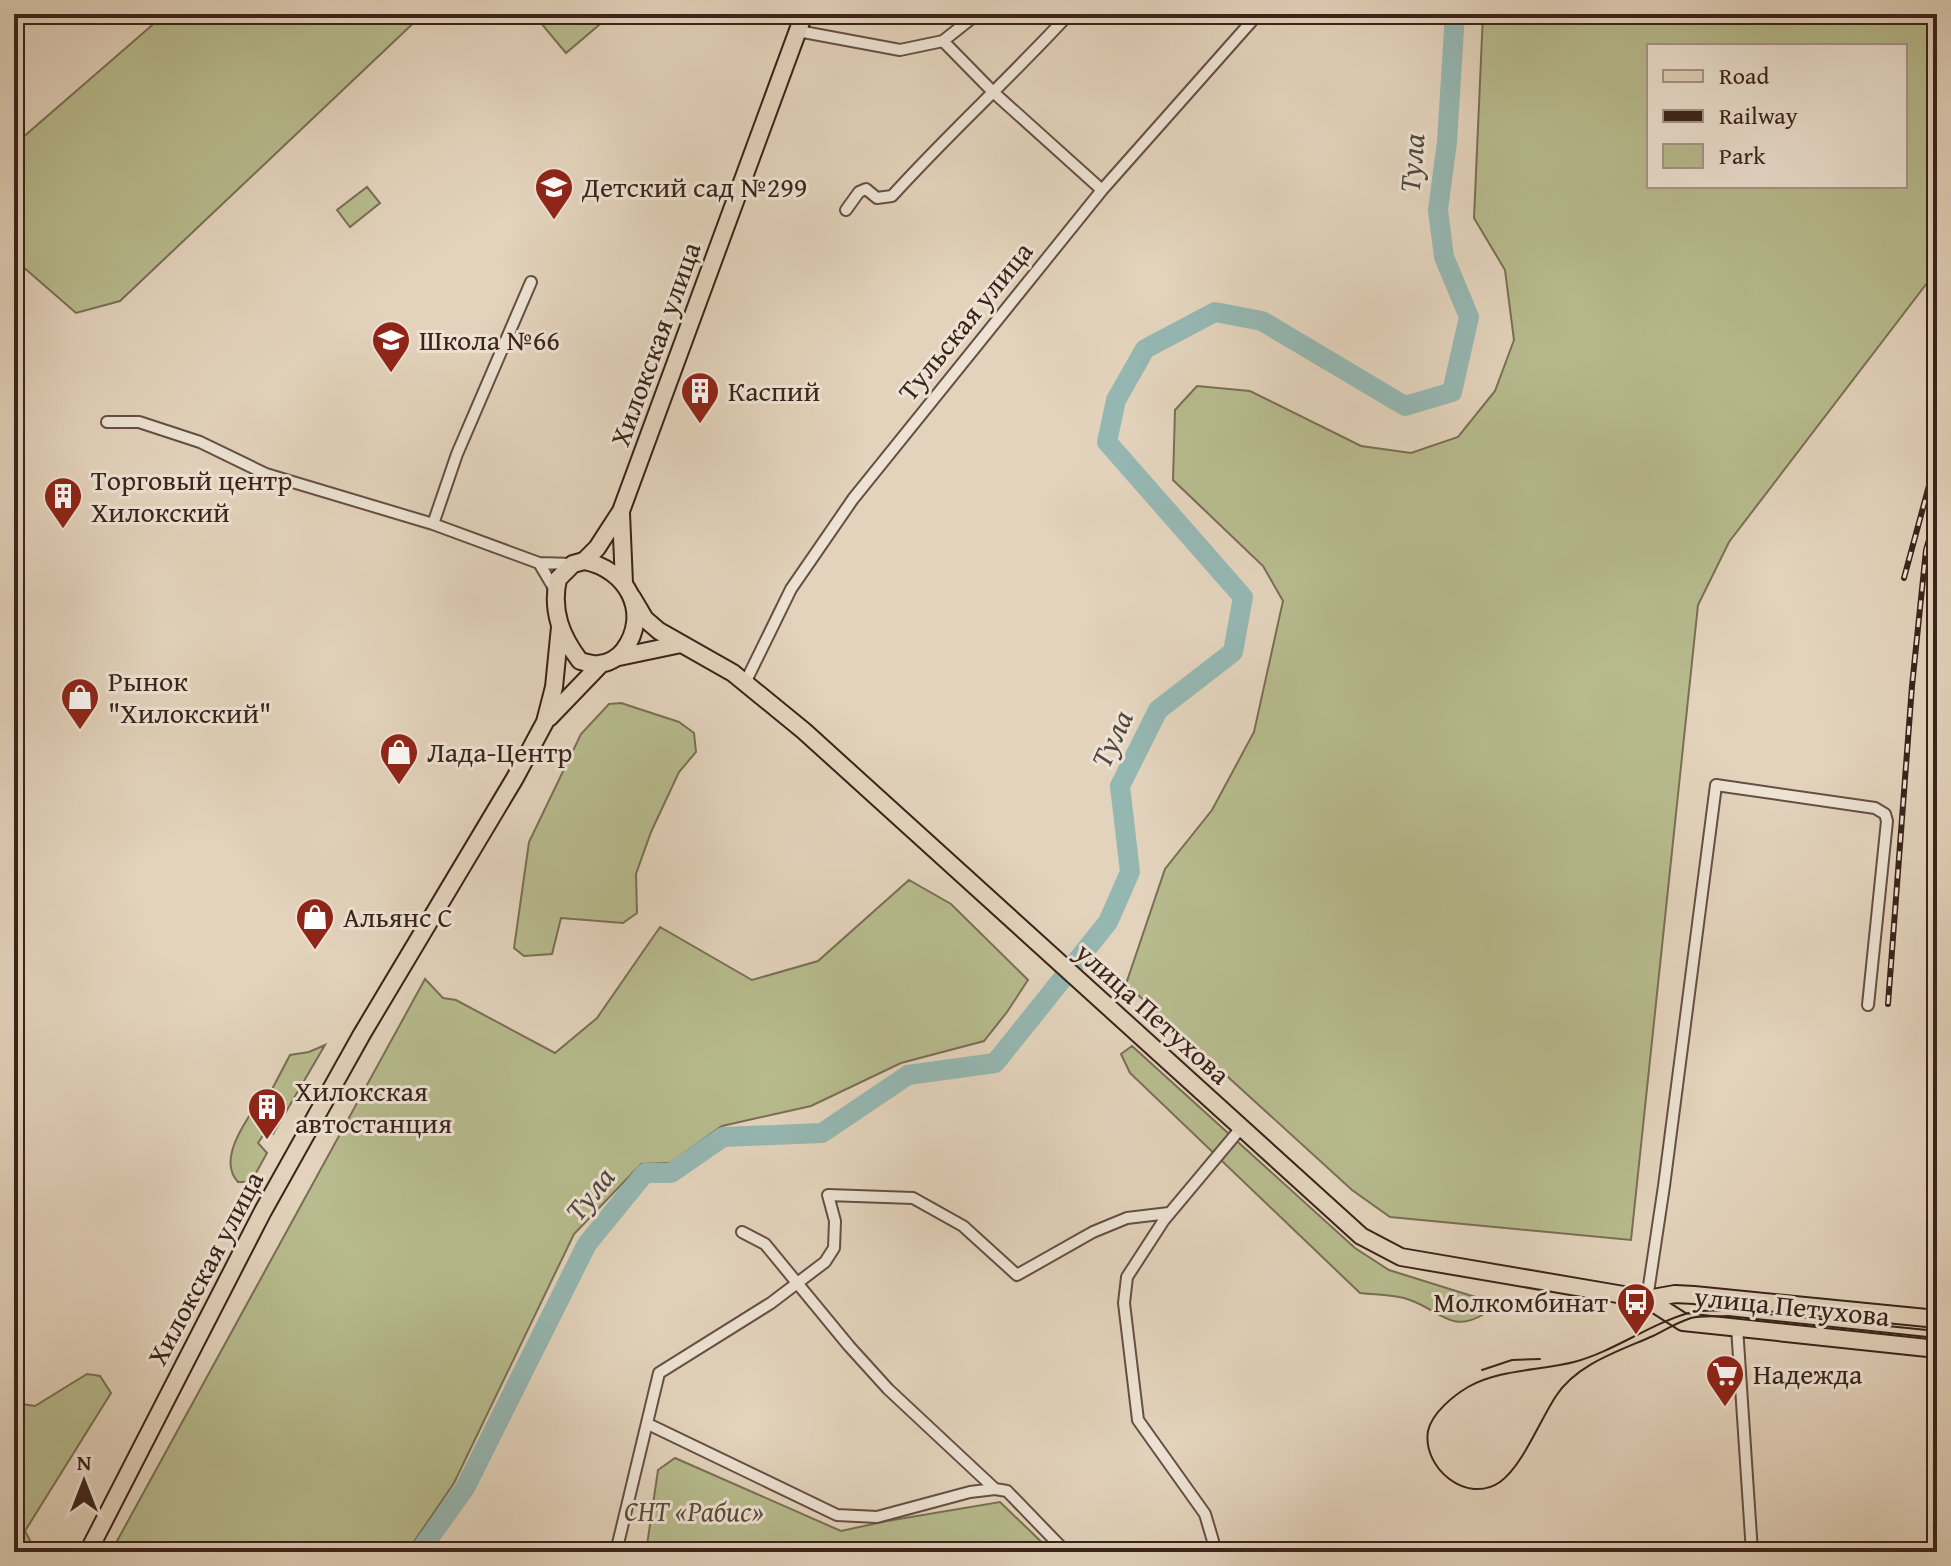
<svg xmlns="http://www.w3.org/2000/svg" width="1951" height="1566" font-family="'Gentium Book Plus',serif">
	<rect width="100%" height="100%" fill="#e3d3bc"/>
	<filter id="stains"><feTurbulence type="fractalNoise" baseFrequency=".0025" numOctaves="4"/><feColorMatrix values="0 0 0 0 .2 0 0 0 0 .09 0 0 0 0 .02 0 0 0 .5 -.17"/></filter>
	<radialGradient id="worn" r=".72"><stop offset=".6" stop-color="#630" stop-opacity="0"/><stop offset="1" stop-color="#630" stop-opacity=".3"/></radialGradient>
	<path fill="#b7bb8e" stroke="#796f54" stroke-width="2" fill-rule="evenodd" d="M 165,14 L 423,14 L 120,301 L 76,313 L 14,259 L 14,145 Z
		M 550,14 L 612,14 L 566,53 L 540,22 Z
		M 1483,14 L 1937,14 L 1937,270 L 1729,542 L 1698,605 L 1631,1240 L 1390,1217 L 1352,1190 L 1126,984 L 1165,869 L 1212,810 L 1254,732 L 1283,601 L 1263,566 L 1173,480 L 1175,410 L 1197,386 L 1250,391 L 1361,446 L 1411,453 L 1458,437 L 1495,391 L 1514,340 L 1505,270 L 1474,218 ZM 1649,46 L 1905,46 L 1905,186 L 1649,186 Z
		M 367,187 L 380,203 L 350,227 L 337,210 Z
		M 621,703 L 679,722 L 694,733 L 696,752 L 679,772 L 651,832 L 636,874 L 637,913 L 623,923 L 561,918 L 552,954 L 524,956 L 514,948 L 529,842 L 581,734 L 609,704 Z
		M 909,880 L 951,904 L 1028,980 L 1007,1012 L 984,1041 L 901,1063 L 811,1106 L 722,1126 L 670,1163 L 641,1164 L 574,1234 L 454,1483 L 407,1552 L 111,1552 L 425,979 L 443,998 L 456,1000 L 555,1053 L 597,1018 L 660,927 L 752,980 L 818,961 Z
		M 325,1045 L 273,1134 L 266,1131 L 258,1143 L 267,1153 L 251,1182 L 238,1182 C 215,1158 251,1114 265,1092 L 270,1093 L 290,1055 L 309,1052 Z
		M 1132,1046 L 1355,1248 L 1389,1270 L 1485,1300 L 1484,1314 C 1451,1334 1441,1311 1410,1300 C 1395,1294 1376,1295 1360,1293 L 1130,1073 L 1121,1054 Z
		M 87,1374 L 100,1376 L 111,1393 L 25,1531 L 36,1552 L 14,1552 L 14,1403 L 35,1406 Z
		M 675,1458 L 841,1531 L 887,1521 L 1000,1502 L 1052,1552 L 646,1552 L 658,1470 Z"/>
	<g fill="none" stroke-linecap="round" stroke-linejoin="round">
		<path stroke="#95b7b2" stroke-width="20" d="M 419,1552 L 465,1488 L 587,1244 L 645,1173 L 671,1173 L 723,1137 L 822,1133 L 908,1075 L 995,1063 L 1108,922 L 1130,872 L 1120,786 L 1158,710 L 1233,652 L 1243,597 L 1107,442 L 1116,400 L 1145,349 L 1215,312 L 1262,321 L 1405,406 L 1452,392 L 1469,317 L 1444,257 L 1438,210 L 1447,142 L 1455,14"/>
		<g stroke="#654f43" stroke-width="14">
			<path id="minor" d="M 798,31 L 900,50 L 943,41 L 992,91 L 1102,190
				M 943,41 L 977,14
				M 846,210 L 859,192 L 866,189 L 877,198 L 892,196 C 949,133 1012,76 1069,14
				M 107,422 L 139,422 L 200,442 L 266,474 L 433,524 L 539,563 L 573,564
				M 433,524 L 457,454 L 531,282
				M 539,563 L 555,590
				M 745,683 L 791,589 L 853,499 L 1102,190 L 1258,14
				M 742,1232 L 765,1244 L 849,1346 L 888,1389 L 995,1489 L 1007,1491 L 1066,1552
				M 1647,1299 L 1664,1186 L 1716,785 L 1875,808 L 1885,814 L 1887,821 L 1868,1005
				M 1737,1327 L 1752,1552
				M 648,1424 L 837,1515 L 877,1517 L 970,1492 L 995,1489
				M 616,1552 L 659,1373 L 771,1303 L 825,1262 L 834,1248 L 835,1221 L 828,1195 L 913,1198 L 963,1226 L 1017,1275 L 1093,1232 L 1127,1218 L 1169,1213
				M 1213,1552 L 1213,1541 L 1205,1514 L 1138,1420 L 1124,1303 L 1127,1277 L 1164,1220 L 1241,1128"/>
		</g>
		<g stroke="#3b231b" stroke-width="20">
			<path id="primary" d="M 621,513 L 624,583
				M 584,561 L 597,548 L 621,511 L 804,14"/>
		</g>
		<g stroke="#3b231b" stroke-width="20">
			<path id="trunk" d="M 584,561 C 627,569 651,613 624,650 C 619,657 608,664 598,664 C 593,665 585,662 580,661 C 561,636 551,611 558,579 L 573,564 Z
				M 632,597 L 645,619 L 659,631 L 733,673 L 804,731 L 1361,1236 L 1401,1257 L 1647,1299 L 1675,1294 L 1694,1295 L 1937,1319
				M 619,657 L 681,644
				M 549,718 L 600,665
				M 1647,1299 L 1683,1322 L 1937,1349
				M 88,1552 L 263,1211 L 362,1034 L 515,778 L 545,722 L 554,687 L 560,627"/>
		</g>
		<use href="#minor" stroke="#ede2d3" stroke-width="10"/>
		<use href="#primary" stroke="#e3d3bc" stroke-width="16"/>
		<use href="#trunk" stroke="#e3d3bc" stroke-width="16"/>
		<path stroke="#3b231b" stroke-width="2" d="M 1937,1331 L 1728,1310 C 1716,1311 1703,1310 1692,1312 C 1651,1323 1615,1351 1574,1362 C 1539,1371 1500,1369 1468,1387 C 1453,1396 1432,1413 1428,1431 C 1422,1468 1467,1505 1500,1482 C 1523,1465 1540,1420 1556,1396 C 1577,1364 1619,1351 1653,1336 C 1665,1330 1678,1322 1691,1318 C 1702,1315 1716,1317 1728,1316 L 1937,1338
			M 1482,1370 L 1512,1360 L 1540,1359"/>
		<g stroke="#3b231b" stroke-width="6">
			<path id="rail" d="M 1904,578 L 1937,456
				M 1888,1004 L 1912,686 L 1926,550 L 1937,512"/>
		</g>
		<use href="#rail" stroke="#ede2d3" stroke-width="3" stroke-dasharray="9" stroke-linecap="butt"/>
	</g>
	<defs>
		<g id="school-pin" transform="scale(2)"><path d="M0 17L-7.5 6A9.5 9.5 0 1 1 7.5 6Z" fill="#8f2418" stroke="#ede2d3"/><path d="M0-5L7-2L0 1L-7-2ZM-4 1L0 2.5L4 1V4Q0 6-4 4Z" fill="#fff"/></g>
		<g id="building-pin" transform="scale(2)"><path d="M0 17L-7.5 6A9.5 9.5 0 1 1 7.5 6Z" fill="#8f2418" stroke="#ede2d3"/><path d="M-4-6H4V6H1V3H-1V6H-4ZM-2.5-4.3h1.7v1.8h-1.7ZM.8-4.3h1.7v1.8H.8ZM-2.5-1h1.7V.8h-1.7ZM.8-1h1.7V.8H.8Z" fill="#fff"/></g>
		<g id="shop-pin" transform="scale(2)"><path d="M0 17L-7.5 6A9.5 9.5 0 1 1 7.5 6Z" fill="#8f2418" stroke="#ede2d3"/><path d="M-5-2.5h2.3a2.7 3.5 0 0 1 5.4 0H5L5.5 6h-11ZM-1.5-2.5h3a1.5 2.3 0 0 0-3 0Z" fill="#fff"/></g>
		<g id="bus-pin" transform="scale(2)"><path d="M0 17L-7.5 6A9.5 9.5 0 1 1 7.5 6Z" fill="#8f2418" stroke="#ede2d3"/><path d="M-5-6H5V4H4V6H2V4H-2V6H-4V4H-5ZM-3.5-4V0h7V-4ZM-3.5 1.2v1.5H-2V1.2ZM2 1.2v1.5H3.5V1.2Z" fill="#fff"/></g>
		<g id="supermarket-pin" transform="scale(2)"><path d="M0 17L-7.5 6A9.5 9.5 0 1 1 7.5 6Z" fill="#8f2418" stroke="#ede2d3"/><path d="M-6-5.5h2.5l.6 2H6L4.5 2H-2.5L-4.4-4H-6ZM-1.5 3.2a1.3 1.3 0 1 0 .1 0ZM3 3.2a1.3 1.3 0 1 0 .1 0Z" fill="#fff"/></g>
	</defs>
	<g fill-rule="evenodd">
		<use href="#school-pin" x="554" y="187"/>
		<use href="#school-pin" x="391" y="340"/>
		<use href="#building-pin" x="700" y="391"/>
		<use href="#building-pin" x="63" y="496"/>
		<use href="#shop-pin" x="80" y="697"/>
		<use href="#shop-pin" x="399" y="752"/>
		<use href="#shop-pin" x="315" y="917"/>
		<use href="#building-pin" x="267" y="1107"/>
		<use href="#bus-pin" x="1636" y="1302"/>
		<use href="#supermarket-pin" x="1725" y="1374"/>
	</g>
	<g text-anchor="middle" stroke-width="6" stroke-linejoin="round" paint-order="stroke">
		<g font-size="28" fill="#3b231b" stroke="#ede2d3" text-anchor="start">
			<text x="582" y="197">Детский сад №299</text>
			<text x="419" y="350">Школа №66</text>
			<text x="728" y="401">Каспий</text>
			<text x="91" y="490">Торговый центр<tspan x="91" dy="32">Хилокский</tspan></text>
			<text x="108" y="691">Рынок<tspan x="108" dy="32">"Хилокский"</tspan></text>
			<text x="427" y="762">Лада-Центр</text>
			<text x="343" y="927">Альянс С</text>
			<text x="295" y="1101">Хилокская<tspan x="295" dy="32">автостанция</tspan></text>
			<text x="1608" y="1312" text-anchor="end">Молкомбинат</text>
			<text x="1753" y="1384">Надежда</text>
		</g>
		<g font-size="28" fill="#3b231b" stroke="#ede2d3">
			<text transform="translate(965 321) rotate(-51)" y="10">Тульская улица</text>
			<text transform="translate(655 344) rotate(-70)" y="10">Хилокская улица</text>
			<text transform="translate(1153 1013) rotate(42)" y="10">улица Петухова</text>
			<text transform="translate(205 1268) rotate(-62)" y="10">Хилокская улица</text>
			<text transform="translate(1792 1306) rotate(6)" y="10">улица Петухова</text>
		</g>
		<g font-size="28" font-style="italic" fill="#5a4938" stroke="#ede2d3">
			<text x="694" y="1521">СНТ «Рабис»</text>
		</g>
		<g font-size="30" font-style="italic" fill="#524841" stroke="#ede2d3">
			<text transform="translate(1412 163) rotate(-85)" y="10">Тула</text>
			<text transform="translate(1112 739) rotate(-65)" y="10">Тула</text>
			<text transform="translate(590 1194) rotate(-51)" y="10">Тула</text>
		</g>
	</g>
	<rect width="1951" height="1566" fill="none" stroke="#e3d3bc" stroke-width="48"/>
	<rect x="16" y="16" width="1919" height="1534" fill="none" stroke="#3b231b" stroke-width="4"/>
	<rect x="24" y="24" width="1903" height="1518" fill="none" stroke="#3b231b" stroke-width="2"/>
	<rect x="1647" y="44" width="260" height="144" fill="#ede2d3" stroke="#a69689" stroke-width="2"/>
	<rect x="1663" y="70" width="40" height="12" fill="#e3d3bc" stroke="#a69689" stroke-width="2"/>
	<text x="1719" y="84" font-size="24" fill="#3b231b">Road</text>
	<rect x="1663" y="110" width="40" height="12" fill="#3b231b" stroke="#a69689" stroke-width="2"/>
	<text x="1719" y="124" font-size="24" fill="#3b231b">Railway</text>
	<rect x="1663" y="144" width="40" height="24" fill="#b7bb8e" stroke="#a69689" stroke-width="2"/>
	<text x="1719" y="164" font-size="24" fill="#3b231b">Park</text>
	<g transform="translate(84 1482)" stroke="#ede2d3" stroke-width="6" paint-order="stroke">
	<path d="M0-6L14 30L0 20L-14 30Z" fill="#3b231b"/>
	<text y="-12" font-size="22" font-weight="bold" text-anchor="middle" fill="#3b231b">N</text>
	</g>
	<rect width="100%" height="100%" filter="url(#stains)"/>
	<rect width="100%" height="100%" fill="url(#worn)"/>
</svg>
